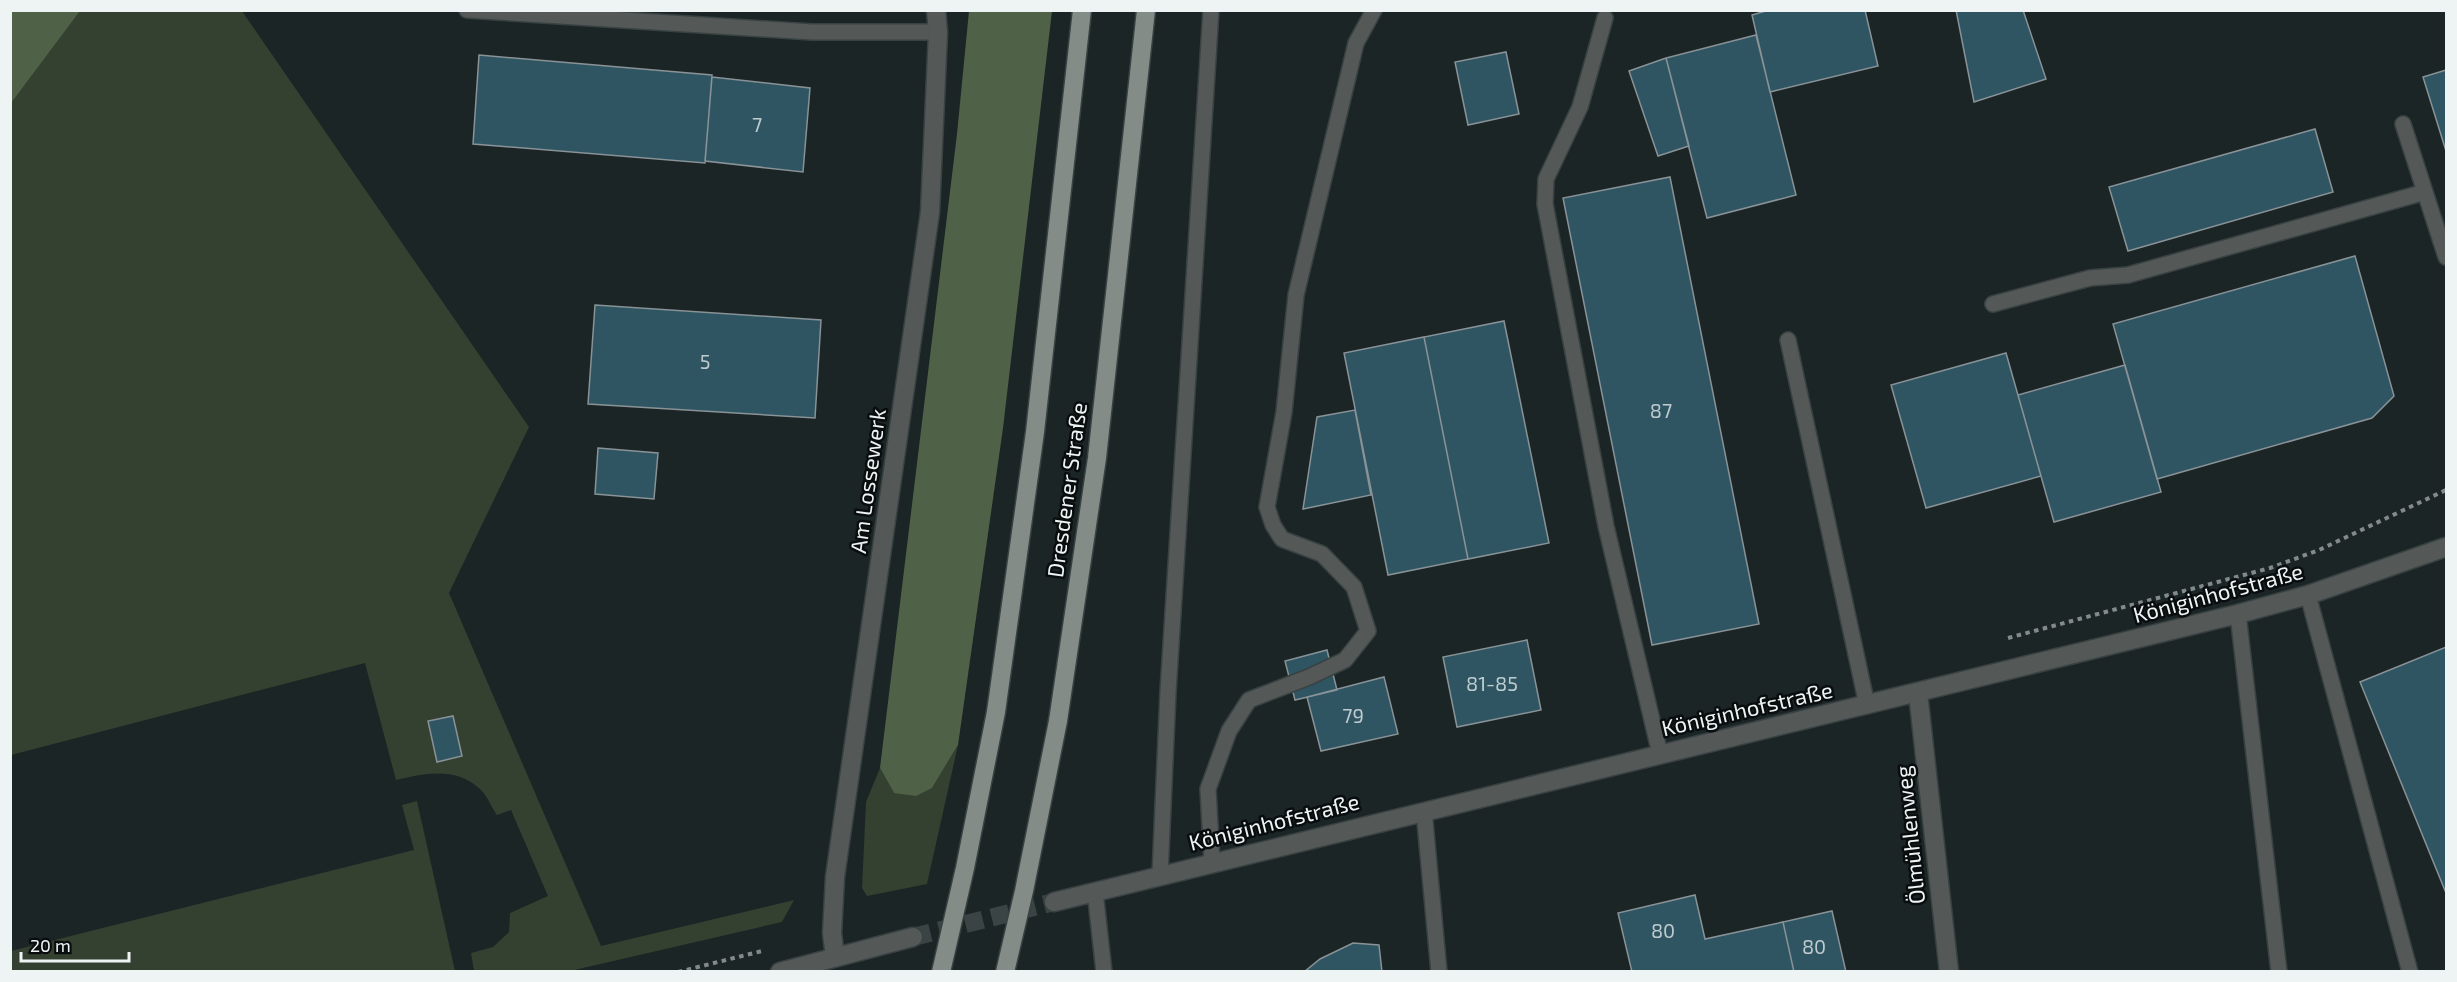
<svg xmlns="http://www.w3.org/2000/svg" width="2457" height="982" font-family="'Exo 2',sans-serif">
	<rect width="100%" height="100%" fill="#1b2525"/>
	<path fill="#344030" d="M 80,11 L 242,11 L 529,427 L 449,593 L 601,946 L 794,900 L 782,922 L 570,971 L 474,971 L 471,953 L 493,947 L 509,932 L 510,913 L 548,896 L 511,810 L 497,815 C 492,808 488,798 482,791 C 458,766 425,773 396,780 L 365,663 L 11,755 L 10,103 Z
		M 958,745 L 927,884 L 867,896 L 862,888 L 866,802 L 880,768 L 894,793 L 932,788 Z
		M 417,801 L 455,971 L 11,971 L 11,951 L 414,850 L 402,805 Z"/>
	<path fill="#4f6248" d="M 11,10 L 80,11 L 11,103 L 10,11 Z
		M 969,11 L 1052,11 L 1003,428 L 958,745 L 932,788 L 916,796 L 894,793 L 880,768 L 957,134 Z"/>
	<path fill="#305562" stroke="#889297" stroke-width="1.5" d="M 1769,10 L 1865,10 L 1878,66 L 1770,92 L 1752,15 Z
		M 1956,10 L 2023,10 L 2046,79 L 1974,102 Z
		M 1756,35 L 1796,195 L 1707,218 L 1666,58 Z
		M 1506,52 L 1519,114 L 1468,125 L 1455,62 Z
		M 479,55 L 712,75 L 705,163 L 473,144 Z
		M 1666,58 L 1689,146 L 1658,156 L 1629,71 Z
		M 2446,70 L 2446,151 L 2423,77 Z
		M 712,77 L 810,88 L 803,172 L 705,161 Z
		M 2315,129 L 2333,192 L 2128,251 L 2109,187 Z
		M 1670,177 L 1759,624 L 1652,645 L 1563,198 Z
		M 2355,256 L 2394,396 L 2372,418 L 2157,479 L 2113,324 Z
		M 595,305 L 821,320 L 815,418 L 588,404 Z
		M 1504,321 L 1549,543 L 1468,559 L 1424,337 Z
		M 1424,337 L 1468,559 L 1388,575 L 1344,353 Z
		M 2006,353 L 2041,476 L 1926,508 L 1891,385 Z
		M 2125,365 L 2161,492 L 2054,522 L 2018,395 Z
		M 1355,410 L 1371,495 L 1303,509 L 1317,417 Z
		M 598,448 L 658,453 L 654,499 L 595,494 Z
		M 1527,640 L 1541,710 L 1457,727 L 1443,657 Z
		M 2446,647 L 2446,893 L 2360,682 Z
		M 1327,650 L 1337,690 L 1295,700 L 1285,661 Z
		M 1384,677 L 1398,734 L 1321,751 L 1307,697 Z
		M 453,716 L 462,756 L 437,762 L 428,721 Z
		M 1695,895 L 1705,939 L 1783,922 L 1794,972 L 1632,972 L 1618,913 Z
		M 1832,911 L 1846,972 L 1794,972 L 1783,922 Z
		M 1353,943 L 1379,945 L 1382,972 L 1304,972 L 1320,959 Z"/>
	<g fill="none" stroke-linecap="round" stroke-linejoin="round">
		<path stroke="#3b4444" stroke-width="18" stroke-dasharray="18 9" stroke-linecap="butt" d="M 913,937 L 1054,902"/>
		<g stroke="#394242" stroke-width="18">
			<path id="service" d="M 467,10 L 812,32 L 938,32
				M 1605,18 L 1580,107 L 1546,179 L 1545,204 L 1606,526 L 1660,754
				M 2403,124 L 2446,257
				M 1993,304 L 2090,278 L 2128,275 L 2425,192
				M 1788,340 L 1867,705
				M 2308,595 L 2410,972
				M 2238,614 L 2279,972
				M 1424,811 L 1439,972
				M 1212,862 L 1208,789 L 1229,731 L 1249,700 L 1309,677 L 1345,660 L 1368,631 L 1354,587 L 1322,554 L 1282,539 L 1273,525 L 1267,507 L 1284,412 L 1296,295 L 1356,43 L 1374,10
				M 1160,875 L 1168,692 L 1211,10
				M 1095,891 L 1104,972"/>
		</g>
		<g stroke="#394242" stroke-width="21">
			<path id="minor" d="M 1918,693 L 1949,972
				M 1054,902 L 2238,614 L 2308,595 L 2446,547
				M 835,957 L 832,933 L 835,877 L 930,212 L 938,32 L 936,10
				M 780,972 L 913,937"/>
		</g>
		<g stroke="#394242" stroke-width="21">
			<path id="primary" d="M 996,712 L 1035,432 L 1082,10
				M 1058,721 L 1097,458 L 1146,10"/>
		</g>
		<path stroke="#828a8a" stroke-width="4" stroke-dasharray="4.5 4.5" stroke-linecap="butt" d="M 2008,638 L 2270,568 L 2319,550 L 2446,490
			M 678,972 L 762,951"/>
		<use href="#service" stroke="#545856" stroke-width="15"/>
		<use href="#minor" stroke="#545856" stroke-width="18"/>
		<use href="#primary" stroke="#848c88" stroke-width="18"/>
		<g stroke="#394242" stroke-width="21" stroke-linecap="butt">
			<path id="primary-bridge" d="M 941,972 L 965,868 L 996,712
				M 1005,972 L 1024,891 L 1058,721"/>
		</g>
		<use href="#primary-bridge" stroke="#848c88" stroke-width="18"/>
	</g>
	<g text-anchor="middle" stroke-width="5" stroke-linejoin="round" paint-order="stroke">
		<g font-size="20" fill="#beccd0">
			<text x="757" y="132">7</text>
			<text x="705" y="369">5</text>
			<text x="1661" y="418">87</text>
			<text x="1492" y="691">81-85</text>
			<text x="1353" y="723">79</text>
			<text x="1663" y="938">80</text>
			<text x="1814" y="954">80</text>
		</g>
		<g font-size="22" fill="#eef4f4" stroke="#090d0d">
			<text transform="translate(868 481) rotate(-82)" y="8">Am Lossewerk</text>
			<text transform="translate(1067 490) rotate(-82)" y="8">Dresdener Straße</text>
			<text transform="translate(2218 593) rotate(-15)" y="8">Königinhofstraße</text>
			<text transform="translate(1747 709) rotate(-13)" y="8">Königinhofstraße</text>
			<text transform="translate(1274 822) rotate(-14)" y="8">Königinhofstraße</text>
			<text transform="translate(1910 835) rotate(-96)" y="8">Ölmühlenweg</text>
		</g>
	</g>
	<rect width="2457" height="982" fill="none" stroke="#eef4f4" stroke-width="24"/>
	<path d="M21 952v9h108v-9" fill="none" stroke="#eef4f4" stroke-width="3"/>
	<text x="30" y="952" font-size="18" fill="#eef4f4" stroke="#090d0d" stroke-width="4.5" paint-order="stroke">20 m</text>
</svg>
